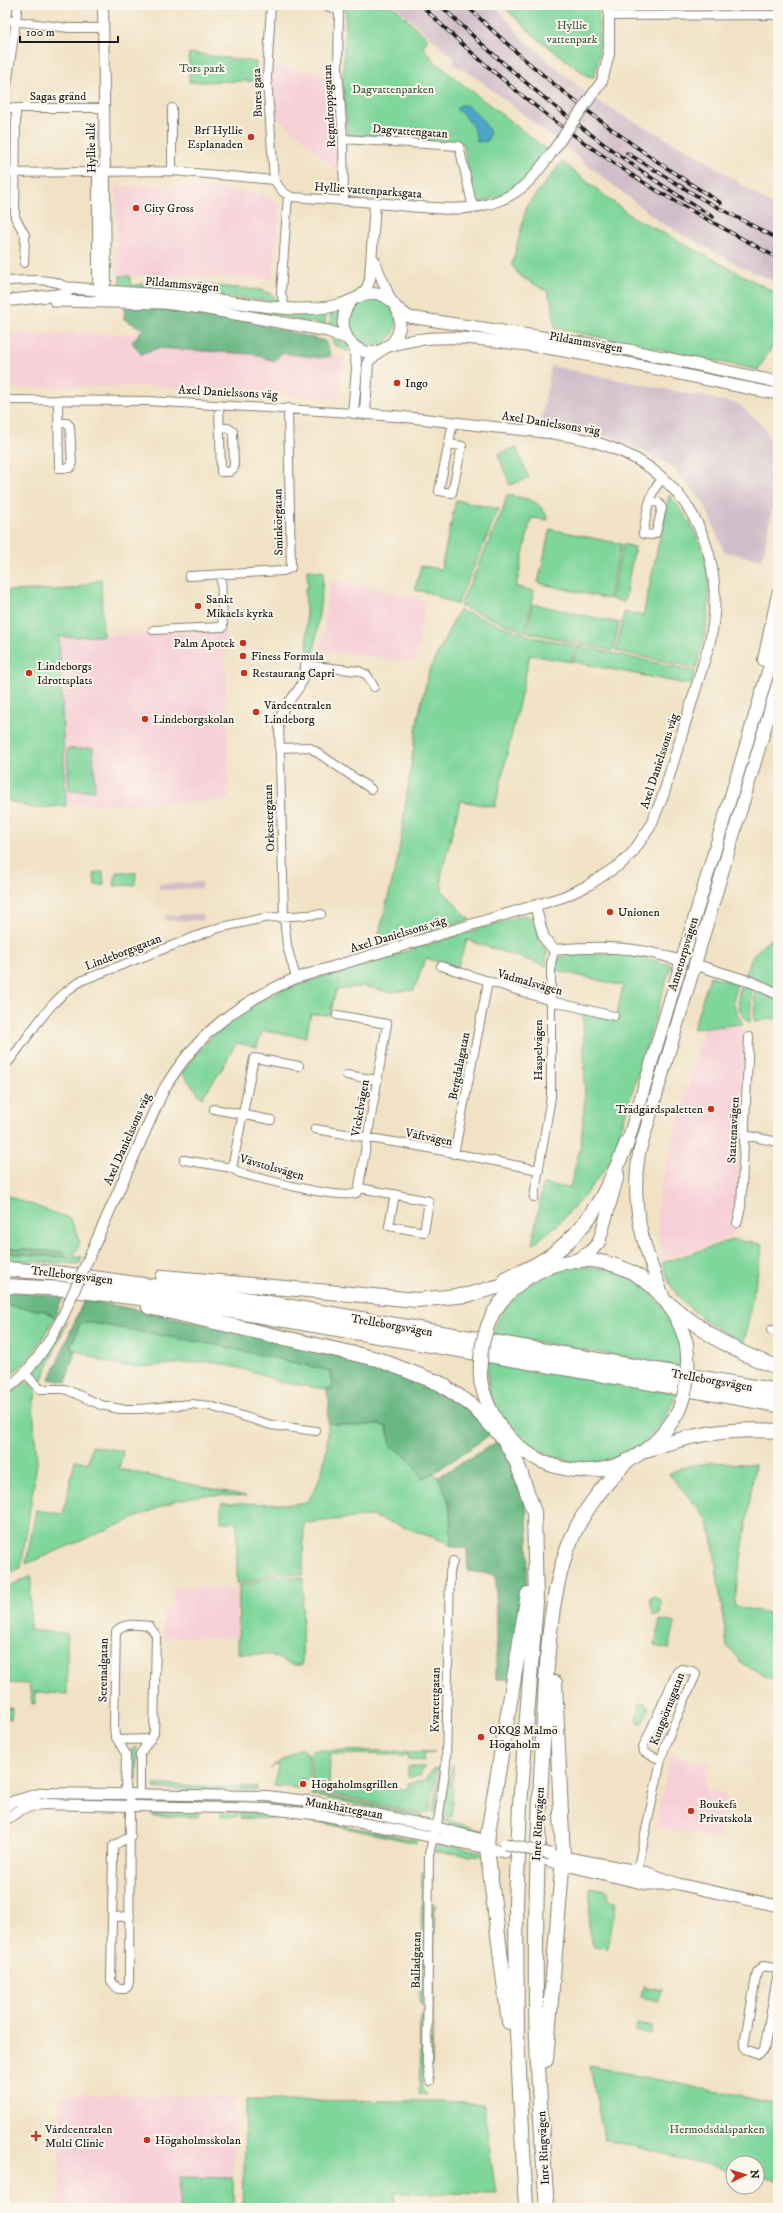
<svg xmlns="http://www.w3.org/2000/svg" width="783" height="2213" font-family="'IM FELL DW Pica',serif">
	<rect width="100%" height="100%" fill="#fbf7ec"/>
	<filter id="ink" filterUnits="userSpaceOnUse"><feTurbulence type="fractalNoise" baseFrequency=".025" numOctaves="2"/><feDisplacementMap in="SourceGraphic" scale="8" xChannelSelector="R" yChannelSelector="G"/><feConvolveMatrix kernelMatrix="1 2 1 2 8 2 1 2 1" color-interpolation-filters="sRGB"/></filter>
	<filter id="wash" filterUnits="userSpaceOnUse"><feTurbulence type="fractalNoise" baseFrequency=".012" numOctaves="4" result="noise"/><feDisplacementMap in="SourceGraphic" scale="16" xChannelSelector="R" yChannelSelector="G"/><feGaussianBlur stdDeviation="0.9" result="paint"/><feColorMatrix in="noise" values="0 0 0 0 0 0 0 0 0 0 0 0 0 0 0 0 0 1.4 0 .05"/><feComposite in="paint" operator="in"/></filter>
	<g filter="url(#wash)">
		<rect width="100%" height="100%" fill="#f1e2c5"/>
		<path fill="#f6cfd7" d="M 273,66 L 335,76 L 342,176 L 295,131 L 280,120 L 274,119 L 272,81 Z
			M 116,186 L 178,186 L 264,194 L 279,206 L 273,279 L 117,275 Z
			M 5,334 L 147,334 L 343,357 L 338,399 L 154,386 L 5,388 Z
			M 330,580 L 425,600 L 416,662 L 321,650 Z
			M 225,631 L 229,800 L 66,806 L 59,637 Z
			M 739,1026 L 745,1031 L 734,1236 L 663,1260 L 658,1235 L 657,1211 L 660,1187 L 704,1029 Z
			M 173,1587 L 236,1588 L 236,1638 L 163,1637 L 163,1610 L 173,1609 Z
			M 670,1755 L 709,1764 L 704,1790 L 726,1795 L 717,1840 L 655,1827 Z
			M 61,2094 L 235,2097 L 233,2178 L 180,2177 L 179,2208 L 59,2208 Z"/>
		<path fill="#d1bdc9" d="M 394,5 L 495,5 L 524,40 L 585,92 L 600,103 L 700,157 L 778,209 L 778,271 L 773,281 L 742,267 L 660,222 L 477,78 L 453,64 L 455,59 Z
			M 551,366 L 738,404 L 764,427 L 778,460 L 778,467 L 770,520 L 762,560 L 724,552 L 704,503 L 671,466 L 620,439 L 541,422 Z
			M 202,882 L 202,888 L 159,890 L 159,884 Z
			M 203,914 L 203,920 L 166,921 L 165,915 Z"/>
		<path fill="#7fd69b" stroke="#4e795c" d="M 346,5 L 392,5 L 428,39 L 423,47 L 437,64 L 547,150 C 524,183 515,193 475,204 L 463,143 L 347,135 L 343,80 Z
			M 502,5 L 598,5 C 599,30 602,53 594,77 L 587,76 L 538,39 Z
			M 189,53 L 256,62 L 255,81 L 189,82 Z
			M 562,162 L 631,216 L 778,294 L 778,337 L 758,370 L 555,328 L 552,304 L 548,292 L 520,276 L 512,265 L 527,205 Z
			M 120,276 L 130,276 L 130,282 L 133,286 L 145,283 L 167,282 L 169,285 L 163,290 L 120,288 Z
			M 179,283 L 261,290 L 271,294 L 280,302 L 171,291 Z
			M348 322a24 24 0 1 1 48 0a24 24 0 1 1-48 0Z
			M 340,309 L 338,327 L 330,326 L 331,311 Z
			M 251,310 L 326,312 L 325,325 L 263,314 Z
			M 330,336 L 346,344 L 349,351 L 334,345 Z
			M 516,447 L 529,478 L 510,485 L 498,454 Z
			M 507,495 C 527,499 541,499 548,520 L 531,518 L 516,587 L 534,591 L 525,632 L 460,606 L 503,510 Z
			M 669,495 C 717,548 716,604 696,668 L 616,651 L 624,612 L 643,616 Z
			M 456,500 L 499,509 L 457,605 L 430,593 L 415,590 L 421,566 L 441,569 Z
			M 550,529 L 621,544 L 609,599 L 538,583 Z
			M 623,544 L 635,547 L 624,602 L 611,599 Z
			M 307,570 L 324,572 L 313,661 L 308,661 L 305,588 L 308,588 Z
			M 101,579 L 103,636 L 59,637 L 66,806 L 32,808 L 5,800 L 5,591 L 73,589 Z
			M 533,604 L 619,623 L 613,651 L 527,632 Z
			M 459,610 L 532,637 L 576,645 L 572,662 L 530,655 L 495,807 L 460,801 L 441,876 L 442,890 L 470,920 L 381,943 L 379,933 L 398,858 L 418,717 L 429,671 Z
			M 578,646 L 695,671 L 691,685 L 574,662 Z
			M 93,748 L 95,790 L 69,791 L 67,749 Z
			M 103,872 L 104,885 L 95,885 L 94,873 Z
			M 116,872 L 136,872 L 135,885 L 114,886 Z
			M 523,915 L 530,917 L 536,924 L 541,943 L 547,951 L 546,966 L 467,940 L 457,968 L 426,958 L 414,990 L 389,992 L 364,986 L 336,990 L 330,1015 L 311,1014 L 306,1037 L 262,1031 L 257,1047 L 236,1043 L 222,1069 L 202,1098 L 182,1073 C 210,1032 240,1010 284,989 Z
			M 778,934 L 778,989 L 745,976 C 751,952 759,948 778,934 Z
			M 587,953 L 633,955 L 671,965 L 611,1161 L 584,1196 L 557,1225 L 532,1245 L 543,1184 L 570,1188 L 581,1143 L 585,1099 L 583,1013 L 615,1021 L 623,986 L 556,970 L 557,958 Z
			M 710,976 L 737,984 C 731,1003 733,1007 743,1024 L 693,1029 Z
			M 741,986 L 752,990 L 750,1023 C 737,1012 736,1001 741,986 Z
			M 755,991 L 778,1001 L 778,1018 L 754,1021 Z
			M 5,1195 L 71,1219 L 80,1243 L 73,1257 L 82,1257 L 79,1264 L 5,1260 L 5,1253 L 70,1257 L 5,1251 Z
			M 732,1240 L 763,1244 L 744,1343 C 719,1332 683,1308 670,1284 C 667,1278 665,1270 662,1263 Z
			M 573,1266 C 590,1267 607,1267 622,1273 C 646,1282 669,1310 678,1333 C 682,1342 681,1357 681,1367 L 492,1334 C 510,1290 529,1279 573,1266 Z
			M 5,1305 L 45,1311 L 55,1317 L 32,1355 L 5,1381 Z
			M 67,1322 L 40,1384 L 32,1375 L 32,1371 L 47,1354 Z
			M 86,1322 L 221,1346 L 331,1371 L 332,1390 L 279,1382 L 258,1373 L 210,1361 L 138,1367 L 123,1366 L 102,1361 L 70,1348 L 80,1325 Z
			M 487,1362 L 677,1393 C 667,1417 655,1437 633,1450 C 584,1479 509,1454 491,1398 C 487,1387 488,1374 487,1362 Z
			M 28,1383 L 36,1389 L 36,1393 L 33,1408 L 37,1463 L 21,1568 L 5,1575 L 5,1396 L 21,1384 Z
			M 328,1423 L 357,1426 L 378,1424 L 387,1427 L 391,1446 C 406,1454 413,1463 422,1478 L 434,1473 C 453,1492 450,1522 451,1547 L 446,1542 L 372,1516 L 304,1523 L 303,1575 L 274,1573 L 251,1581 L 237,1583 L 237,1522 L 221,1522 L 221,1503 L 304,1504 C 323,1487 328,1447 328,1423 Z
			M 92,1446 L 123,1451 L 119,1469 L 246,1496 L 203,1495 L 177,1500 L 26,1564 L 36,1510 L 63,1514 L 75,1460 L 88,1463 Z
			M 713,1462 L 755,1465 L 734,1606 L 778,1615 L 778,1683 L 742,1663 L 727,1646 L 712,1537 L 707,1519 L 669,1474 L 681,1468 Z
			M 31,1576 L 30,1630 L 67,1634 L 67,1694 L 35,1692 L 35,1704 L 32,1704 L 29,1684 L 5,1683 L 5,1588 Z
			M 271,1576 L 303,1578 L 302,1665 L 293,1665 L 271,1655 L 238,1653 L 239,1585 L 252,1583 Z
			M 655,1596 L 661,1601 L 662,1606 L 660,1608 L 661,1612 L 656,1615 L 653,1615 L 650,1598 Z
			M 660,1620 L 675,1623 L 669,1649 L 655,1646 Z
			M 645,1703 L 649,1708 L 643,1722 L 641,1724 L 636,1720 L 639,1704 Z
			M 5,1708 L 12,1708 L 11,1719 L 5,1718 Z
			M 135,1747 L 137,1750 L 137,1779 L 131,1779 L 131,1750 Z
			M 300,1748 L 308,1753 L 309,1778 L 307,1780 L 300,1779 L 299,1788 L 273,1786 L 278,1767 L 278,1765 L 275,1765 L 270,1770 L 273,1766 Z
			M 313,1750 L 435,1752 L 424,1753 L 424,1761 L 408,1760 L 408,1755 L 330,1754 L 329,1787 L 408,1789 L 408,1783 L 424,1781 L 434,1769 L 437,1768 L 430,1811 L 421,1813 L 314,1790 L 312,1787 L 310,1754 Z
			M 452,1766 L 453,1766 L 452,1817 L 443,1815 Z
			M 408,1767 L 425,1767 L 419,1776 L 408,1777 Z
			M 440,1768 L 442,1769 L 435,1813 L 433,1812 Z
			M 155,1785 L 257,1787 L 257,1790 L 158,1789 L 154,1788 Z
			M 311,1792 L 422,1815 L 421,1817 L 311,1795 Z
			M 38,1797 L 115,1797 L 115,1801 L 51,1800 L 5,1816 L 5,1811 L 11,1807 Z
			M 216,1798 L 255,1799 L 255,1804 L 189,1803 Z
			M 262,1799 L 308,1804 L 420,1827 L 419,1831 L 262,1804 Z
			M 153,1811 L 199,1812 L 198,1817 L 153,1816 Z
			M 221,1812 L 237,1812 L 237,1817 L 221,1817 Z
			M 240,1812 L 288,1815 L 287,1819 L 240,1818 Z
			M 291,1815 L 417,1840 L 416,1843 L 322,1823 L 291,1820 Z
			M 443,1818 L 481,1831 C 472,1835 446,1828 443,1818 Z
			M 447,1845 L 479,1851 L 485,1856 L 434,1852 L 437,1846 Z
			M 422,1872 L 425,1872 L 423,2004 L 420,2004 Z
			M 590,1887 L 607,1890 L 609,1895 L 608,1901 L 616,1902 L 608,1948 L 594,1947 L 589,1933 Z
			M 433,1904 L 435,1904 L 434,1946 L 432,1946 Z
			M 432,1948 L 434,1948 L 433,2005 L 431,2005 Z
			M 643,1986 L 662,1990 L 659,2001 L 641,1997 Z
			M 432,2008 L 433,2008 L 432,2066 L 431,2064 Z
			M 420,2016 L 423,2016 L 422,2089 L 427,2095 L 419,2094 Z
			M 637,2024 L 653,2027 L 652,2035 L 635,2031 Z
			M 590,2066 L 778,2104 L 778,2181 L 757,2176 L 757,2163 L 733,2163 L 733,2171 L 604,2139 Z
			M 246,2100 L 436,2101 L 483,2104 L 496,2194 L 395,2192 L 395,2208 L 243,2208 Z
			M 180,2177 L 233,2178 L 233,2208 L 179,2208 Z"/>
		<path fill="#67b783" stroke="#426a50" d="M 125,307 L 203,310 L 325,341 L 331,356 L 321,358 L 281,353 L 275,361 L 251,354 L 158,348 L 141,354 L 132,342 L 143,329 L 124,319 Z
			M 5,1248 L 62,1252 L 65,1257 L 5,1253 Z
			M 5,1291 L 13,1292 L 63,1297 L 55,1317 L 45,1311 L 5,1305 Z
			M 84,1300 C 156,1312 227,1329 297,1347 C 344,1358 394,1366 437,1388 C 459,1400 477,1414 494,1432 L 434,1473 L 422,1478 C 413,1463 406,1454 391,1446 L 387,1427 L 378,1424 L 357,1426 L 328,1423 L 329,1399 L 326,1389 L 332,1390 L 331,1371 L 221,1346 L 86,1322 L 80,1325 L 70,1348 L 75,1350 L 66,1382 L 50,1379 Z
			M 500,1440 C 507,1454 516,1469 521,1484 C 538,1548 521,1616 510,1679 L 496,1679 L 496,1577 L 491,1574 L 468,1571 L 467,1548 L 451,1547 L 450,1504 L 438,1477 Z"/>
		<path fill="#4ca7ca" stroke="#346273" d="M561.5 27a4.5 4.5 0 1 1 9 0a4.5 4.5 0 1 1-9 0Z
			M 460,105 C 473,104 485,123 490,133 L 487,141 L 477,142 C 475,127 469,118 456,109 Z"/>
	</g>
	<g filter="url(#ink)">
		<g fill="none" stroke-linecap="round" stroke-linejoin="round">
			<g stroke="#867f70" stroke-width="10">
				<path id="minor" d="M 271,5 L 267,78 L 274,180
					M 323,5 L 339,10 L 338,70 L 343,139 L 344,201
					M 609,16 L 778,15
					M 5,20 L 69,28 L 99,28
					M 5,100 L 18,5
					M 5,108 L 100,108
					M 172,108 L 172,171
					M 16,109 L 15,217 L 25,235 L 24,263
					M 343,139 L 459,146 L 473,208
					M 5,173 L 172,171 L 274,180 L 283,192 L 292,197 L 375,203
					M 5,281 C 25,281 51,276 68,288
					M 285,308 L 281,293 L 288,196
					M 5,400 L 147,401 L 353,413
					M 219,405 L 221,472 L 229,472 L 234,468 L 233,431 L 228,428 L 220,428
					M 58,423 L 67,423 L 70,426 L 72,466 L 70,468 L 59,468 L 58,400
					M 449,444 L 462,446 L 452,493 L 439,491 L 453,423
					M 651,501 L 659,503 L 662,508 L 656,533 L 652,535 L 643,534 C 647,515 648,491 663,479
					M 189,576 L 283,571 L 291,568 L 288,408
					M 153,630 L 223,627 L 221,574
					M 279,748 L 308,747 L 312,749 L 371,789
					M 441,966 L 551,1001 L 614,1016
					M 296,978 L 287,946 L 284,917 L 279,720 C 287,695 305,693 305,665 L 359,671 L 367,675 L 374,687
					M 5,1066 C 30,1037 48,999 83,980 L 218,928 L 264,918 L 321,914
					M 347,1075 L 377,1080
					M 214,1109 L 271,1120
					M 315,1129 L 418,1146 L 539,1170
					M 744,1135 L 778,1142
					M 454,1154 L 488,982
					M 184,1160 L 232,1168 L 240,1173 C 259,1178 345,1202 358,1192 L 387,1024 L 337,1015
					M 232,1168 L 254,1058 L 299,1066
					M 360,1188 L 429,1201 L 424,1232 L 389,1226 L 395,1194
					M 534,1197 L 551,1097 L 551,964 L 554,950
					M 737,1223 L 741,1207 L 749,1037
					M 771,1330 L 778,1330
					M 25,1373 L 40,1389 L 65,1389 L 101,1405 L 120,1409 L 140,1409 L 191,1404 L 210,1406 L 271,1425 L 316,1431
					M 118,1740 L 151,1739
					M 125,1793 L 126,1754 L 115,1736 L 114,1726 L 116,1631 C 124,1622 138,1625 149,1626 L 156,1635 L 154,1733 L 140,1754 L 140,1793
					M 130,1793 L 129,1981 L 128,1986 L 125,1989 L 118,1989 L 111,1981 L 113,1855 L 113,1846 L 131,1836
					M 636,1876 L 661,1760 L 667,1740 L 694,1679 L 696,1674 L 692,1671 L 681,1669 L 677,1672 L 643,1747 L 644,1752 L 661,1760
					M 113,1917 L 130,1916
					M 778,1969 L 763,1966 L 757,1972 L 744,2045 L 745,2049 L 759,2054 L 764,2050 L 778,1972
					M 430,2081 L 427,2065 L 429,1854 L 439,1815 L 446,1764 L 450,1572 L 453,1561"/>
			</g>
			<g stroke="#867f70" stroke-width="12">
				<path id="tertiary" d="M 602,81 L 609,54 L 609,5
					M 98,172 L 98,280 L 102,289
					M 374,260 L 391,301
					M 360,296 L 367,288 L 370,279 L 375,203 C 423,206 478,220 520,189 C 532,180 541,167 550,155
					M 101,302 L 102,289 L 106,281 L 103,5
					M 365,414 L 368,362 L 380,351
					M 535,906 L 544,938 L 554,950 C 598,946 633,946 675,959
					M 700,966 L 754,983 L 778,994
					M 98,1237 L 164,1089 C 197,1034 237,1003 296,978 L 563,897 L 587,886 L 622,863 L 633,852 L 650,827 L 663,796 L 709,645 C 730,560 692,475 607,446 C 568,432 525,431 485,426 C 441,421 397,415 353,413 L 357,368 L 354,346
					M 5,1390 C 31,1372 47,1346 62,1318
					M 5,1807 L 14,1801 L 42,1793 L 267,1796 L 323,1803 L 436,1827 L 488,1841
					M 5,1820 L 23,1808 L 41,1804 L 268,1809 L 322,1815 L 487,1848"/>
			</g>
			<g stroke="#867f70" stroke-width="13">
				<path id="secondary" d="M 13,300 L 66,294 L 68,288 C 90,289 112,292 134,293 C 156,295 178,295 200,298 C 233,301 264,308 296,309 C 310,309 325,308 339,305 C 354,301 367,288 384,296 C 404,306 405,334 388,346 C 360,368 328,329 351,301
					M 55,301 L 164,303 L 202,308 L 328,331 L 346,338
					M 396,307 L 409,317 L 629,350 L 778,382
					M 389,346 C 436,331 486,340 533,346 C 616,358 696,379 778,394
					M 487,1848 L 505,1852
					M 557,1856 L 648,1873 L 678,1884 L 778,1906
					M 549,1861 L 646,1884 L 669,1884"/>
			</g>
			<g stroke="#867f70" stroke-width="14">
				<path id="primary" d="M 764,660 L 778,594
					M 626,1148 L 778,638
					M 575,1261 L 590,1252 L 599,1242 L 618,1175
					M 663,1296 C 643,1246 630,1207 639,1153 L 778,684"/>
			</g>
			<g stroke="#867f70" stroke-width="15">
				<path id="trunk" d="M 493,1313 C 547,1231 658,1248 686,1342
					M 481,1383 C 506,1484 626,1503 678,1412"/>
			</g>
			<g stroke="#867f70" stroke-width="16">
				<path id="motorway" d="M 5,1269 L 64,1274 L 251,1300 L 778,1391
					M 163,1277 L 417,1300 L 467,1295 L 523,1280
					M 506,1278 C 577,1253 602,1205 628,1140
					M 5,1286 L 65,1289 L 197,1305 L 778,1405
					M 669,1304 C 704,1332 734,1353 778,1367
					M 149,1307 L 377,1359 L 444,1385
					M 436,1381 L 473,1406 L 504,1439 L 517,1463 L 534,1512 L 536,1602 L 520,1805 L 516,1903 L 517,2033 L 526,2208
					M 646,1450 C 692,1434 729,1428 778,1431
					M 509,2022 L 487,1848 L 488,1833 L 528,1594
					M 546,2060 L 563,1857 L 555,1683
					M 547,2208 C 542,2140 537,2072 536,2004 C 535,1916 538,1829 543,1741 C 546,1682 547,1606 567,1550 C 580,1514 601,1488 627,1461"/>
			</g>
			<use href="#minor" stroke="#fff" stroke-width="8"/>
			<use href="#tertiary" stroke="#fff" stroke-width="10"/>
			<use href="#secondary" stroke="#fff" stroke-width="11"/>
			<use href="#primary" stroke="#fff" stroke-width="12"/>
			<use href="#trunk" stroke="#fff" stroke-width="13"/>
			<use href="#motorway" stroke="#fff" stroke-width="14"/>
			<g stroke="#1c1c1c" stroke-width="3.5">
				<path id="rail" d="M 421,5 C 492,75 571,138 656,190 C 696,214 737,236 778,258
					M 440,5 C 523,85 614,158 713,217
					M 466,5 C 543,81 629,146 721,203
					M 627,153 L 702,199 L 778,239"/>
			</g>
			<use href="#rail" stroke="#fbf7ec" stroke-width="2" stroke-dasharray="6" stroke-linecap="butt"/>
			<g stroke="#867f70" stroke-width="12" stroke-linecap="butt">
				<path id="tertiary-bridge" d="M 550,155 L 602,81
					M 62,1318 L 98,1237"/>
			</g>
			<g stroke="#867f70" stroke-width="13" stroke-linecap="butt">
				<path id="secondary-bridge" d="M 505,1844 L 550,1854"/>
			</g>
			<g stroke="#867f70" stroke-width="15" stroke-linecap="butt">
				<path id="trunk-bridge" d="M 481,1383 C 478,1358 482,1336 493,1313
					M 678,1412 C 688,1388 690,1367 686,1342"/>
			</g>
			<use href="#tertiary-bridge" stroke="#fff" stroke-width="10"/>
			<use href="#secondary-bridge" stroke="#fff" stroke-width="11"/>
			<use href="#trunk-bridge" stroke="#fff" stroke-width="13"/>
		</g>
	</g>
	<g fill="#c8321e" stroke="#fbf7ec" stroke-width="1.5">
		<circle cx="251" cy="137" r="4"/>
		<circle cx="136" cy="208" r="4"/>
		<circle cx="397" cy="383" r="4"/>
		<circle cx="198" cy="606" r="4"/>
		<circle cx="243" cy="643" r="4"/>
		<circle cx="243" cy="656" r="4"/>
		<circle cx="29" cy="673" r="4"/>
		<circle cx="244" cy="673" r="4"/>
		<circle cx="256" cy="712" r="4"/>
		<circle cx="145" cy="719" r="4"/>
		<circle cx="610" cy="912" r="4"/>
		<circle cx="711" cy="1109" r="4"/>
		<circle cx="481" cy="1737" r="4"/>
		<circle cx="303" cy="1784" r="4"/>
		<circle cx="691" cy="1811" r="4"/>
		<path d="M34 2130h4v4h4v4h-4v4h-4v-4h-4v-4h4z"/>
		<circle cx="147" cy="2140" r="4"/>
	</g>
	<g text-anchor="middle" stroke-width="4" stroke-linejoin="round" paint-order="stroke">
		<g font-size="12" fill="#3f5d48" stroke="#fbf7ec">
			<text x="572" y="29">Hyllie<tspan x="572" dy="14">vattenpark</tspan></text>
			<text x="202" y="72">Tors park</text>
			<text x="393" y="93">Dagvattenparken</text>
			<text x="717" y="2133">Hermodsdalsparken</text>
		</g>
		<g font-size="12" fill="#1c1c1c" stroke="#fbf7ec">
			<text transform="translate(257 93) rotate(-92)" y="4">Bures gata</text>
			<text x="58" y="100">Sagas gränd</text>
			<text transform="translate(329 106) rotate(-93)" y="4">Regndroppsgatan</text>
			<text transform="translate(410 131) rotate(4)" y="4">Dagvattengatan</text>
			<text transform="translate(91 148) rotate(-91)" y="4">Hyllie allé</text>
			<text transform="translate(368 190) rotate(4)" y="4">Hyllie vattenparksgata</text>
			<text transform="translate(182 284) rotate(5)" y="4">Pildammsvägen</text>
			<text transform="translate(586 342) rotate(10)" y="4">Pildammsvägen</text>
			<text transform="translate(228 392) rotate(3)" y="4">Axel Danielssons väg</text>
			<text transform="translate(551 423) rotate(9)" y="4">Axel Danielssons väg</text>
			<text transform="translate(278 522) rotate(-91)" y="4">Sminkörgatan</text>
			<text transform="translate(659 761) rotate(-72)" y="4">Axel Danielssons väg</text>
			<text transform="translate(269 818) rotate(-92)" y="4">Orkestergatan</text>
			<text transform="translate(398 934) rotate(-17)" y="4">Axel Danielssons väg</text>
			<text transform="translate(123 952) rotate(-21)" y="4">Lindeborgsgatan</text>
			<text transform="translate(683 954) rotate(-73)" y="4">Annetorpsvägen</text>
			<text transform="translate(530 982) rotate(16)" y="4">Vadmalsvägen</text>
			<text transform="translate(538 1050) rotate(-90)" y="4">Haspelvägen</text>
			<text transform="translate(459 1066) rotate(-79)" y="4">Bergdalagatan</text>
			<text transform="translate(360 1108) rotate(-80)" y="4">Vickelvägen</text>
			<text transform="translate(733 1130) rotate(-87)" y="4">Stattenavägen</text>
			<text transform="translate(429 1137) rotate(11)" y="4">Väftvägen</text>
			<text transform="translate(127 1139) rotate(-66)" y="4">Axel Danielssons väg</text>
			<text transform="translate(272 1167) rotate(16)" y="4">Vävstolsvägen</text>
			<text transform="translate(72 1275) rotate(7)" y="4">Trelleborgsvägen</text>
			<text transform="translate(392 1325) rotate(10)" y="4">Trelleborgsvägen</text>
			<text transform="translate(712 1380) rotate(10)" y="4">Trelleborgsvägen</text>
			<text transform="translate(103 1670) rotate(-89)" y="4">Serenadgatan</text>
			<text transform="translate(435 1700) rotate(-89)" y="4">Kvartettgatan</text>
			<text transform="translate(667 1709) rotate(-69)" y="4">Kungsörnsgatan</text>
			<text transform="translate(344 1808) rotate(10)" y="4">Munkhättegatan</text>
			<text transform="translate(538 1824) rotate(-87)" y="4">Inre Ringvägen</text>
			<text transform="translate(416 1960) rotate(-89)" y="4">Balladgatan</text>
			<text transform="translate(543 2148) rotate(-93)" y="4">Inre Ringvägen</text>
		</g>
		<g font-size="12" fill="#1c1c1c" stroke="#fbf7ec" text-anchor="start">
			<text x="243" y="134" text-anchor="end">Brf Hyllie<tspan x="243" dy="14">Esplanaden</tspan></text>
			<text x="144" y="212">City Gross</text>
			<text x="405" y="387">Ingo</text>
			<text x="206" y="603">Sankt<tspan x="206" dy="14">Mikaels kyrka</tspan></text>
			<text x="235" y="647" text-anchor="end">Palm Apotek</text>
			<text x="251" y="660">Finess Formula</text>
			<text x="37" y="670">Lindeborgs<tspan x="37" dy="14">Idrottsplats</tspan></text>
			<text x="252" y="677">Restaurang Capri</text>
			<text x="264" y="709">Vårdcentralen<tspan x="264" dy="14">Lindeborg</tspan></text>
			<text x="153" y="723">Lindeborgskolan</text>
			<text x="618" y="916">Unionen</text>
			<text x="703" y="1113" text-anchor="end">Trädgårdspaletten</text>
			<text x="489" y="1734">OKQ8 Malmö<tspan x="489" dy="14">Högaholm</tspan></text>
			<text x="311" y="1788">Högaholmsgrillen</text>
			<text x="699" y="1808">Boukefs<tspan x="699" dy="14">Privatskola</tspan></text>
			<text x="45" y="2133">Vårdcentralen<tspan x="45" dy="14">Multi Clinic</tspan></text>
			<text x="155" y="2144">Högaholmsskolan</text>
		</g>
	</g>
	<rect width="783" height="2213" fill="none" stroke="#fbf7ec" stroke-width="20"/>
	<g transform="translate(745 2175) rotate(86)"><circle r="19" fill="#fbf7ec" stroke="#a29f99"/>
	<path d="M0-3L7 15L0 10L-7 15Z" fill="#c8321e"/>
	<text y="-6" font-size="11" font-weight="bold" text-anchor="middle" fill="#1c1c1c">N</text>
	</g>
	<path d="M20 36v6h98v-6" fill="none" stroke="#1c1c1c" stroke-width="2"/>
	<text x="26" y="36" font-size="12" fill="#1c1c1c" stroke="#fbf7ec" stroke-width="3" paint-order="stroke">100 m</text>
</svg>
